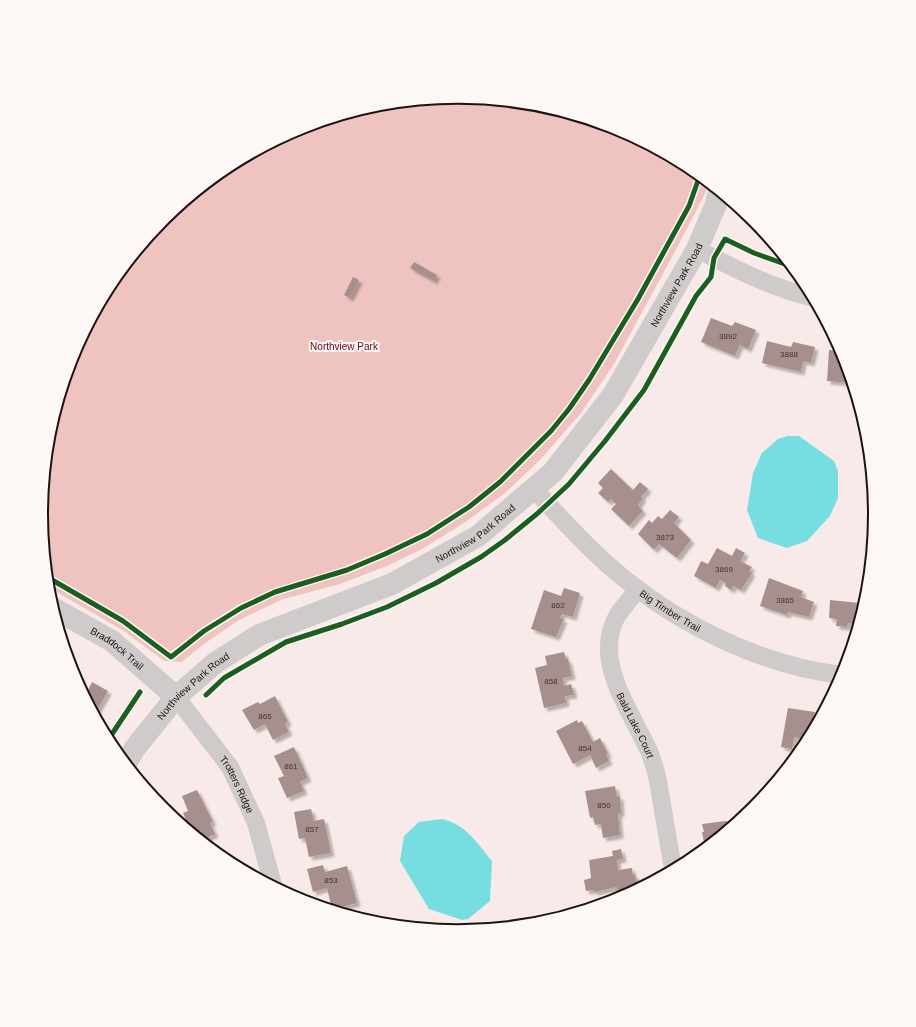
<svg xmlns="http://www.w3.org/2000/svg" width="916" height="1027" font-family="Helvetica,sans-serif">
	<defs>
		<filter id="shadow"><feDropShadow dx="3.5" dy="3.5" stdDeviation="1" flood-color="#0004"/></filter>
	</defs>
	<rect width="100%" height="100%" fill="#f8eae8"/>
	<path fill="#efc4c0" d="M 458,97 L 540,105 L 618,128 L 690,167 L 709,183 L 705,194 L 672,257 L 614,364 L 581,413 L 540,460 L 505,493 L 464,523 L 422,549 L 387,566 L 337,585 L 283,599 L 239,620 L 201,646 L 182,662 L 164,661 L 124,631 L 48,587 L 41,513 L 49,432 L 73,354 L 111,282 L 163,218 L 227,167 L 299,128 L 377,104 Z"/>
	<path fill="#76dee1" d="M 788,436 L 799,436 L 834,461 L 838,471 L 838,498 L 830,516 L 807,541 L 787,548 L 758,538 L 747,510 L 753,473 L 762,453 L 778,439 Z
		M 442,819 C 467,825 476,842 492,861 L 490,901 L 468,919 L 462,920 L 429,909 L 400,861 L 404,836 L 419,822 Z"/>
	<path fill="#a78f8e" filter="url(#shadow)" d="M 414,262 L 437,275 L 434,281 L 410,268 Z
		M 353,277 L 359,280 L 350,298 L 344,295 Z
		M 711,318 L 732,326 L 735,322 L 756,330 L 748,349 L 740,345 L 735,356 L 701,342 Z
		M 767,341 L 791,347 L 793,342 L 815,347 L 811,363 L 803,361 L 801,372 L 762,363 Z
		M 829,350 L 842,351 L 852,383 L 827,381 Z
		M 611,469 L 633,490 L 640,482 L 648,489 L 641,497 L 643,498 L 638,505 L 643,511 L 629,526 L 611,509 L 616,504 L 611,499 L 608,502 L 598,493 L 603,488 L 598,483 Z
		M 670,510 L 679,517 L 674,523 L 691,540 L 677,558 L 659,544 L 654,550 L 638,534 L 649,520 L 652,523 L 658,516 L 662,519 Z
		M 717,548 L 732,556 L 736,548 L 745,553 L 740,561 L 752,567 L 749,571 L 752,573 L 741,590 L 733,586 L 731,590 L 725,586 L 726,583 L 720,580 L 716,588 L 694,576 L 701,561 L 708,564 Z
		M 769,578 L 803,591 L 801,597 L 814,602 L 809,617 L 788,612 L 787,615 L 760,606 Z
		M 564,588 L 580,593 L 573,617 L 562,614 L 560,618 L 564,619 L 556,637 L 531,629 L 544,590 L 561,596 Z
		M 861,591 L 867,592 L 867,595 L 856,632 L 854,632 L 854,624 L 848,623 L 847,627 L 836,626 L 837,619 L 829,618 L 830,600 L 860,603 Z
		M 564,652 L 566,659 L 568,659 L 572,676 L 563,678 L 564,686 L 571,684 L 574,695 L 565,696 L 566,703 L 544,708 L 535,668 L 547,665 L 545,656 Z
		M 92,682 L 108,691 L 95,714 L 85,696 Z
		M 275,696 L 288,722 L 285,724 L 289,732 L 273,740 L 265,724 L 254,730 L 242,710 L 258,702 L 260,704 Z
		M 788,708 L 815,712 L 814,715 L 820,717 L 808,740 L 794,737 L 792,749 L 781,747 Z
		M 577,720 L 578,723 L 582,721 L 593,742 L 600,738 L 608,754 L 606,755 L 609,761 L 596,768 L 590,755 L 573,764 L 556,731 Z
		M 294,747 L 308,778 L 300,782 L 304,791 L 287,798 L 278,778 L 284,776 L 274,756 Z
		M 615,786 L 617,797 L 620,796 L 621,813 L 618,814 L 620,835 L 603,838 L 601,824 L 595,825 L 593,817 L 590,818 L 585,791 Z
		M 197,790 L 213,822 L 210,823 L 215,834 L 202,840 L 191,832 L 183,813 L 188,811 L 182,796 Z
		M 311,809 L 314,821 L 324,819 L 331,853 L 309,857 L 305,838 L 299,839 L 294,812 Z
		M 725,821 L 733,822 L 733,824 L 705,847 L 702,832 L 704,832 L 702,824 Z
		M 621,849 L 623,859 L 617,860 L 618,870 L 632,868 L 633,875 L 635,874 L 637,888 L 633,890 L 618,893 L 617,887 L 594,892 L 593,890 L 586,891 L 584,880 L 591,878 L 589,860 L 613,856 L 612,851 Z
		M 323,865 L 325,872 L 347,866 L 357,903 L 333,909 L 332,909 L 327,888 L 313,892 L 307,869 Z"/>
	<g fill="none" stroke-linecap="round" stroke-linejoin="round">
		<g stroke="#d0cbcb" stroke-width="18">
			<path d="M 697,249 C 737,270 770,287 814,298"/>
			<path id="s1" d="M 533,488 C 557,514 581,541 607,564 C 671,621 757,665 842,675"/>
			<path id="s2" d="M 638,589 C 631,598 623,607 617,616 C 592,661 631,711 649,751 C 653,761 656,771 658,781 L 673,869"/>
			<path id="s3" d="M 176,697 L 230,767 L 256,823 L 273,885"/>
		</g>
		<g stroke="#d0cbcb" stroke-width="22">
			<path id="s4" d="M 53,608 L 112,641 L 176,697"/>
			<path id="s5" d="M 126,763 L 135,748 L 176,697 L 215,663 L 259,635 L 392,584 L 478,536 L 553,472 L 613,395 L 697,249 L 716,204 L 719,191"/>
		</g>
		<g stroke="#fdf7f6" stroke-width="8">
			<path id="cycleway" d="M 47,577 L 123,621 L 171,657 L 204,631 L 241,608 L 275,592 L 347,570 L 385,554 L 427,534 L 469,507 L 500,482 L 551,431 L 569,409 L 589,380 L 638,299 L 689,206 L 700,175
				M 206,695 L 224,678 L 286,642 L 342,624 L 387,607 L 436,583 L 481,557 L 505,540 L 538,513 L 569,484 L 605,441 L 644,390 L 696,296 L 711,277 L 714,258 L 725,239 L 754,253 L 793,267
				M 108,740 L 140,692"/>
		</g>
		<use href="#cycleway" stroke="#1b5e20" stroke-width="5"/>
	</g>
	<g text-anchor="middle" stroke-width="4" stroke-linejoin="round" paint-order="stroke">
		<g font-size="8" fill="#403231">
			<text x="728" y="339">3892</text>
			<text x="789" y="357">3888</text>
			<text x="665" y="540">3873</text>
			<text x="724" y="572">3869</text>
			<text x="785" y="603">3865</text>
			<text x="558" y="608">862</text>
			<text x="551" y="684">858</text>
			<text x="265" y="719">865</text>
			<text x="585" y="751">854</text>
			<text x="291" y="769">861</text>
			<text x="604" y="808">850</text>
			<text x="312" y="832">857</text>
			<text x="331" y="883">853</text>
		</g>
		<g font-size="10" fill="#1e1312" stroke="#fdf7f6">
			<text dy="4" stroke="none"><textPath href="#s5" startOffset="751">Northview Park Road</textPath></text>
			<text dy="4" stroke="none"><textPath href="#s5" startOffset="427">Northview Park Road</textPath></text>
			<text dy="4" stroke="none"><textPath href="#s1" startOffset="185">Big Timber Trail</textPath></text>
			<text dy="4" stroke="none"><textPath href="#s4" startOffset="76">Braddock Trail</textPath></text>
			<text dy="4" stroke="none"><textPath href="#s5" startOffset="103">Northview Park Road</textPath></text>
			<text dy="4" stroke="none"><textPath href="#s2" startOffset="150">Bald Lake Court</textPath></text>
			<text dy="4" stroke="none"><textPath href="#s3" startOffset="107">Trotters Ridge</textPath></text>
		</g>
		<g font-size="10" fill="#650811" stroke="#fdf7f6">
			<text x="344" y="350">Northview Park</text>
		</g>
	</g>
	<path d="M0 0H916V1027H0ZM48 514a410 410 0 1 1 820 0a410 410 0 1 1-820 0Z" fill="#fdf7f6" fill-rule="evenodd"/>
	<path fill="none" stroke="#1e1312" stroke-width="2" d="M48 514a410 410 0 1 1 820 0a410 410 0 1 1-820 0Z"/>
</svg>
